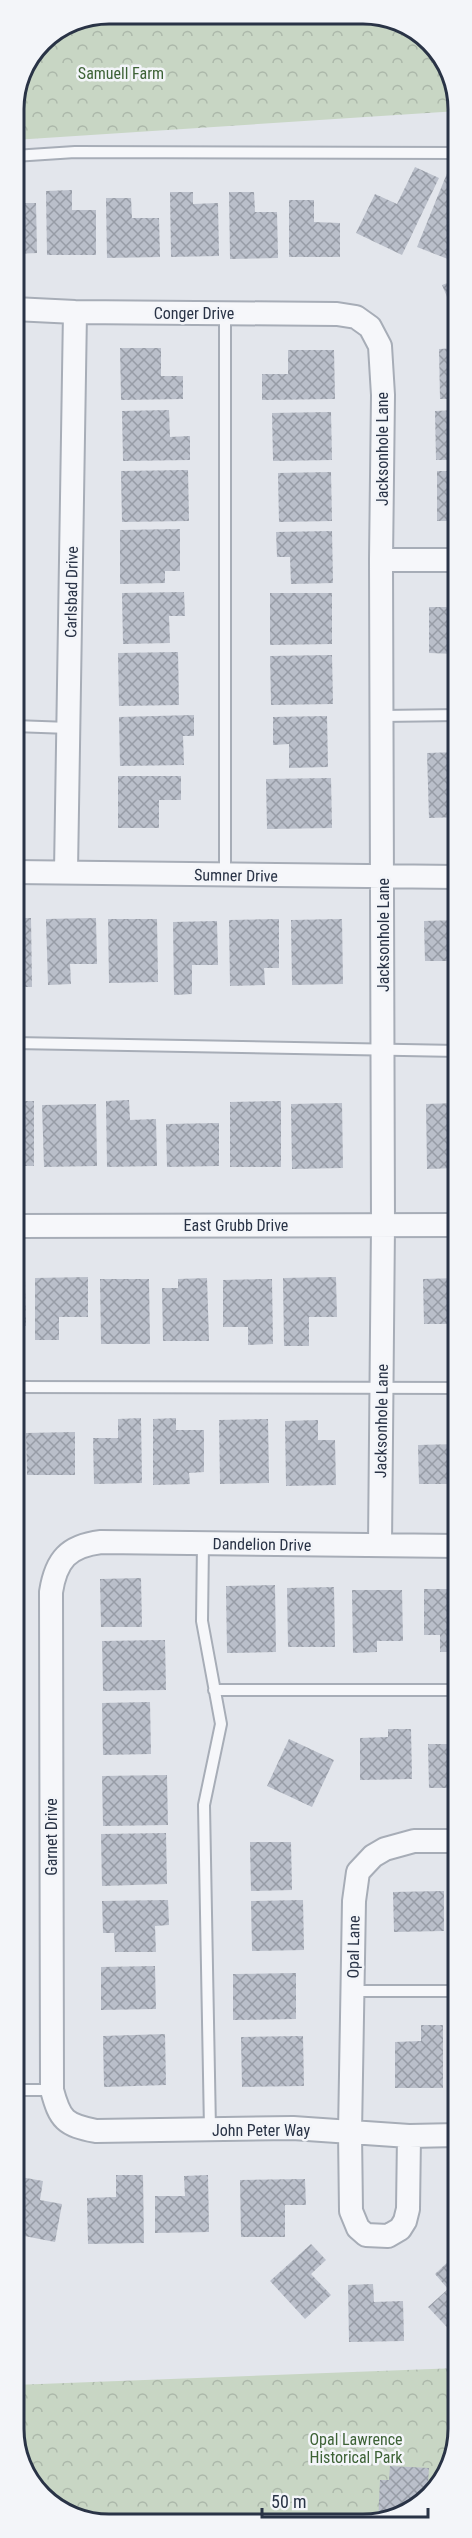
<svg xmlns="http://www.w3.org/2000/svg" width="472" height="2538" font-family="'Roboto Condensed',sans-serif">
	<defs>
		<pattern id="park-crowns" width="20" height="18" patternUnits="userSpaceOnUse" patternTransform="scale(1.5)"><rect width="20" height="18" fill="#c8d6c4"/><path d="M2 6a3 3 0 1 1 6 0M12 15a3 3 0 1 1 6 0" fill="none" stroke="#acb8aa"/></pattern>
		<pattern id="building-cross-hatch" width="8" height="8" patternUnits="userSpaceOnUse" patternTransform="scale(1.5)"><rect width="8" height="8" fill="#babfca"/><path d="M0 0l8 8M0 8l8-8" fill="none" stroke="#979ca6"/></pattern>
	</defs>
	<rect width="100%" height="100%" fill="#e3e6ec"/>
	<path fill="url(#park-crowns)" d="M 109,14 L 388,17 L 435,46 L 458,97 L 458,111 L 14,140 L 14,103 L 42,41 Z
		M 458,2368 L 458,2435 L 431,2496 L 375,2524 L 90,2523 L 37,2492 L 14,2441 L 14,2385 Z"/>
	<path fill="url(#building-cross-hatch)" d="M 450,166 L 458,169 L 458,263 L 417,247 Z
		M 415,167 L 439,178 L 402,255 L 356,233 L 375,194 L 397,204 Z
		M 72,190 L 72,210 L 96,210 L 96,255 L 47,255 L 46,191 Z
		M 170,192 L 193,192 L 193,204 L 218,203 L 219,256 L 171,257 Z
		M 229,192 L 254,192 L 255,212 L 277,212 L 278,258 L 230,259 Z
		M 106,198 L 131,198 L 132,218 L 159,218 L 160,257 L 107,258 Z
		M 289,200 L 314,200 L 314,222 L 340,223 L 340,257 L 289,257 Z
		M 14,203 L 36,203 L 37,253 L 14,254 Z
		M 458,279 L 458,323 L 442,285 Z
		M 14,344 L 20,344 L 21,395 L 14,395 Z
		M 120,348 L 161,348 L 161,376 L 183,376 L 183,399 L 121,400 Z
		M 458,348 L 458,399 L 440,399 L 439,349 Z
		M 288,350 L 334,350 L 335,399 L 262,400 L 262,374 L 288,374 Z
		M 14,405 L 19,405 L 20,458 L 14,458 Z
		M 169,410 L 170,437 L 190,436 L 190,460 L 123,461 L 122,411 Z
		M 458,410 L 458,460 L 436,460 L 435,411 Z
		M 331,412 L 332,460 L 273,461 L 272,413 Z
		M 14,467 L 20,467 L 21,517 L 14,517 Z
		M 188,470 L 189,521 L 122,522 L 121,471 Z
		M 437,471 L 458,471 L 458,521 L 437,521 Z
		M 331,472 L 332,521 L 279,522 L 278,473 Z
		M 180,529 L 180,571 L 165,571 L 165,583 L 120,584 L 120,530 Z
		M 332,531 L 333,583 L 291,584 L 290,557 L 277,557 L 276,532 Z
		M 14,589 L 18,589 L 18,638 L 14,638 Z
		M 184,592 L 185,616 L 169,616 L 170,643 L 123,644 L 122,593 Z
		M 270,593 L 332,593 L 332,644 L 270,645 Z
		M 429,607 L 458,607 L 458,673 L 455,673 L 455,654 L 429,653 Z
		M 14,649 L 17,649 L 18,701 L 14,701 Z
		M 178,652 L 179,705 L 119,706 L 118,653 Z
		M 332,655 L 333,704 L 271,705 L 270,656 Z
		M 194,715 L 194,736 L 183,736 L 184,765 L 120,766 L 119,717 Z
		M 327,716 L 328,767 L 289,768 L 289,744 L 273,745 L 273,717 Z
		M 458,752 L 458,817 L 429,818 L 427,753 Z
		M 118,776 L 181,776 L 181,800 L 159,800 L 159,828 L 118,828 Z
		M 331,778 L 332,828 L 267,829 L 266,779 Z
		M 14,918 L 31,918 L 32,987 L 14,987 Z
		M 96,918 L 97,964 L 70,964 L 71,984 L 48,985 L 46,919 Z
		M 108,919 L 157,919 L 158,982 L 109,983 Z
		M 279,919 L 279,968 L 264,968 L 265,985 L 230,986 L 229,920 Z
		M 342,919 L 343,984 L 292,985 L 291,920 Z
		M 458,920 L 458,977 L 455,977 L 454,961 L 425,961 L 424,921 Z
		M 217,921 L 218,965 L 192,965 L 192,994 L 174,995 L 173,922 Z
		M 129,1100 L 130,1120 L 156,1119 L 157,1166 L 107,1167 L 106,1101 Z
		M 14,1101 L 34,1101 L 34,1166 L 14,1166 Z
		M 281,1101 L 281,1167 L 230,1167 L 230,1102 Z
		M 342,1103 L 343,1168 L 292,1169 L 291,1104 Z
		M 458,1103 L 458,1168 L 427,1169 L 426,1104 Z
		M 96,1104 L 97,1166 L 44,1167 L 42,1105 Z
		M 219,1123 L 219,1166 L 167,1167 L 166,1124 Z
		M 14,1276 L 25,1276 L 26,1326 L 14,1326 Z
		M 88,1277 L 88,1317 L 59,1317 L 59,1340 L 35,1340 L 35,1278 Z
		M 336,1277 L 337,1317 L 309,1317 L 309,1346 L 284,1346 L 283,1278 Z
		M 207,1278 L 209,1341 L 163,1341 L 162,1288 L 178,1288 L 178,1279 Z
		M 458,1278 L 458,1344 L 449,1345 L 449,1324 L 424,1324 L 423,1279 Z
		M 100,1279 L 149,1279 L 150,1344 L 101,1344 Z
		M 272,1279 L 273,1344 L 248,1345 L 248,1327 L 223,1327 L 223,1280 Z
		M 141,1418 L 142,1483 L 94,1484 L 93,1438 L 118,1438 L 118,1419 Z
		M 176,1418 L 176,1430 L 204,1430 L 204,1472 L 189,1473 L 190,1484 L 153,1485 L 153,1419 Z
		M 268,1419 L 269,1483 L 220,1484 L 219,1420 Z
		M 318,1420 L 318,1440 L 335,1440 L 336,1485 L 286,1486 L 285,1421 Z
		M 75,1432 L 75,1475 L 27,1475 L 26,1433 Z
		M 458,1444 L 458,1484 L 419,1484 L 418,1445 Z
		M 141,1578 L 142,1627 L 101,1627 L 100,1579 Z
		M 275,1585 L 276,1652 L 227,1653 L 226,1586 Z
		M 334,1587 L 335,1647 L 288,1647 L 287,1588 Z
		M 424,1589 L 458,1589 L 458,1652 L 440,1652 L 440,1635 L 424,1635 Z
		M 352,1590 L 402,1590 L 403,1641 L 377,1641 L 377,1652 L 353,1653 Z
		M 165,1640 L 166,1690 L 103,1691 L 102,1641 Z
		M 150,1702 L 151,1754 L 103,1755 L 102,1703 Z
		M 453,1725 L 458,1725 L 458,1788 L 429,1788 L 428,1744 L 453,1744 Z
		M 388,1729 L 411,1729 L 412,1779 L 360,1780 L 360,1738 L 388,1737 Z
		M 289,1739 L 334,1760 L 312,1807 L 267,1786 Z
		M 167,1775 L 168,1825 L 103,1826 L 102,1776 Z
		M 166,1833 L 167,1884 L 102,1886 L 101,1834 Z
		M 250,1842 L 291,1842 L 292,1890 L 251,1891 Z
		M 444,1891 L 444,1931 L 394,1932 L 393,1892 Z
		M 168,1900 L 169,1925 L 155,1926 L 156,1952 L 115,1952 L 114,1933 L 103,1933 L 102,1901 Z
		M 303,1900 L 304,1950 L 252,1951 L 251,1901 Z
		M 155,1966 L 156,2009 L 101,2010 L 101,1967 Z
		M 296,1973 L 296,2019 L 233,2020 L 233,1974 Z
		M 421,2025 L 443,2025 L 443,2088 L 395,2088 L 395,2042 L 421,2041 Z
		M 165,2034 L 166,2085 L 104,2087 L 103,2036 Z
		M 303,2036 L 304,2086 L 242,2087 L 241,2037 Z
		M 116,2175 L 143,2175 L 144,2243 L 88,2244 L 87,2198 L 116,2197 Z
		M 208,2175 L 209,2232 L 155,2233 L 155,2196 L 185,2196 L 184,2176 Z
		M 15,2176 L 43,2181 L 40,2200 L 62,2204 L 55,2242 L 14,2234 Z
		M 305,2179 L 306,2205 L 285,2205 L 285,2237 L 241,2237 L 240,2180 Z
		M 456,2192 L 458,2192 L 458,2217 L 456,2217 Z
		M 311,2244 L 326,2260 L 311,2274 L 331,2295 L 305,2319 L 270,2281 Z
		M 453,2257 L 458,2263 L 458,2339 L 428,2307 L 448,2289 L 435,2274 Z
		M 373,2284 L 374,2302 L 403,2301 L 404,2341 L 349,2342 L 348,2285 Z
		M 390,2466 L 429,2468 L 428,2484 L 433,2484 L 433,2493 L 431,2496 L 378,2522 L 380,2480 L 389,2480 Z"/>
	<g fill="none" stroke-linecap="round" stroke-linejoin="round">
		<g stroke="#a7adb7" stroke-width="14">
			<path id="service" d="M 14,156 L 75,152 L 458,153
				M 382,716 L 458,715
				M 14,726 L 69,728
				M 225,875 L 225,313
				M 14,1043 L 458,1051
				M 14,1387 L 458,1388
				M 203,1543 L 202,1621 L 221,1724 L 204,1805 L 210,2129
				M 214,1690 L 458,1690
				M 353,1991 L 458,1991
				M 14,2090 L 52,2090"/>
		</g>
		<g stroke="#a7adb7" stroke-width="26">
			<path id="minor" d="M 14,309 L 75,312 L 337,314 L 356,317 L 370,327 L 380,346 L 383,395 L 381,560 L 383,1225 L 380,1545
				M 381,560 L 458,560
				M 66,871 L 75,312
				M 14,872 L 458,877
				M 14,1226 L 458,1225
				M 458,1546 L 101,1542 C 68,1546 56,1560 51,1592 L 52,2090 C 60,2120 65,2125 96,2131 L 293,2128 L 409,2136 L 458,2135
				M 409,2136 L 408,2209 L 405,2221 L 400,2229 L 388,2236 L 366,2235 L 358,2228 L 351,2211 L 350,2133 L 354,1901 L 358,1872 L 373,1856 L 385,1849 L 414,1841 L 458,1841"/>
		</g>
		<use href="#service" stroke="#f6f7fa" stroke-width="10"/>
		<use href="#minor" stroke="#f6f7fa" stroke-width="22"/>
	</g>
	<g text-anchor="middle" stroke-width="5" stroke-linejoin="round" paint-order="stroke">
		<g font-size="16" fill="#3d6236" stroke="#f3f5f9">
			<text x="121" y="79">Samuell Farm</text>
			<text x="356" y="2445">Opal Lawrence<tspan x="356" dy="18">Historical Park</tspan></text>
		</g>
		<g font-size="16" fill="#293346" stroke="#f3f5f9">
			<text x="194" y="319">Conger Drive</text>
			<text transform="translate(382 449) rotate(-90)" y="6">Jacksonhole Lane</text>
			<text transform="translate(71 592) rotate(-89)" y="6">Carlsbad Drive</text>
			<text transform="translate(236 875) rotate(1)" y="6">Sumner Drive</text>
			<text transform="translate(383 935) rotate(-90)" y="6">Jacksonhole Lane</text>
			<text x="236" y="1231">East Grubb Drive</text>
			<text transform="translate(381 1421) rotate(-89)" y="6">Jacksonhole Lane</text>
			<text transform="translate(262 1544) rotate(1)" y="6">Dandelion Drive</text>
			<text transform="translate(51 1837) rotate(-90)" y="6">Garnet Drive</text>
			<text transform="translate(353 1947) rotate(-89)" y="6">Opal Lane</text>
			<text x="261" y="2136">John Peter Way</text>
		</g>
	</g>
	<path d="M0 0H472V2538H0ZM109 24H363A85 85 0 0 1 448 109V2429A85 85 0 0 1 363 2514H109A85 85 0 0 1 24 2429V109A85 85 0 0 1 109 24Z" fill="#f3f5f9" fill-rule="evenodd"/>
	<path fill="none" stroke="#293346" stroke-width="3" d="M109 24H363A85 85 0 0 1 448 109V2429A85 85 0 0 1 363 2514H109A85 85 0 0 1 24 2429V109A85 85 0 0 1 109 24Z"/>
	<path d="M262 2508v9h166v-9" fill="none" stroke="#293346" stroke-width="3"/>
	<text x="271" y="2508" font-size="18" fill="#293346" stroke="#f3f5f9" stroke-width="4.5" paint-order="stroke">50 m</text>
</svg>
